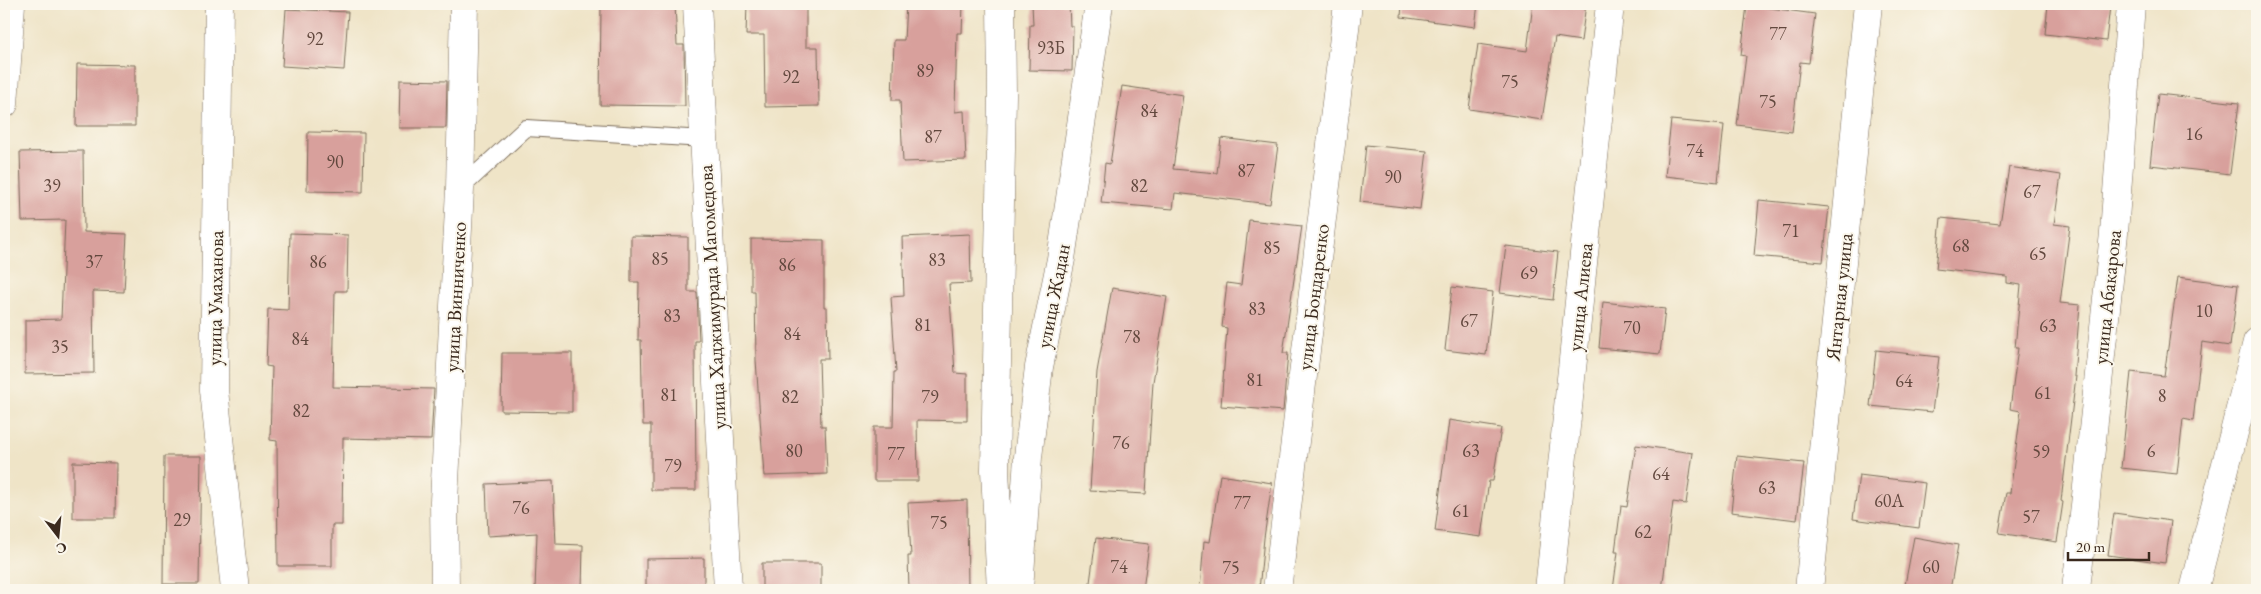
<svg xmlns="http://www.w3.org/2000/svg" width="2261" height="594" font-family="'EB Garamond',serif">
	<rect width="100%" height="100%" fill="#fbf7ec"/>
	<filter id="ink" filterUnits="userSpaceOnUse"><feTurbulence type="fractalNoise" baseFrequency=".02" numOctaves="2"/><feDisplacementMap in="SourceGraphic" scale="10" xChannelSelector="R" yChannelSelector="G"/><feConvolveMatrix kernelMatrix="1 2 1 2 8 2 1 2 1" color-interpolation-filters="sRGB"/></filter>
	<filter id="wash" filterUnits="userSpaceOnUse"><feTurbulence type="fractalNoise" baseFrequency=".0096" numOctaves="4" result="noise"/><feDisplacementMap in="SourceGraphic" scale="20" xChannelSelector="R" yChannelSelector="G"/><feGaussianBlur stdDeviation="1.12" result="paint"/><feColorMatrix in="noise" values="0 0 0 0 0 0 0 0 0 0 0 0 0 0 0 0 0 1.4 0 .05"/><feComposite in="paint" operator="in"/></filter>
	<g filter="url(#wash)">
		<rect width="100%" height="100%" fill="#efe4c7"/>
		<g id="blocks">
			<path fill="#d8a09c" d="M 601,4 L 675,4 L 677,45 L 684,45 L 685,106 L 600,105 Z
				M 747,4 L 806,4 L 806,47 L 818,47 L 819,106 L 765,107 L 764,35 L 746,35 Z
				M 906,4 L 963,4 L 962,33 L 957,33 L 955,112 L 964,111 L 966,160 L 903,162 L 900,100 L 892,100 L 894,40 L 904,40 Z
				M 1032,4 L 1069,4 L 1070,26 L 1073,26 L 1072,71 L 1029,70 L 1030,25 L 1033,25 Z
				M 1402,4 L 1478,4 L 1475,27 L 1401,17 Z
				M 1533,4 L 1586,4 L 1581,41 L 1555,37 L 1542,120 L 1469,109 L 1478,44 L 1527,51 Z
				M 2048,4 L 2110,6 L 2106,41 L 2045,34 Z
				M 1747,5 L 1815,14 L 1809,63 L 1800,62 L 1792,132 L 1737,125 L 1746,56 L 1741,55 Z
				M 286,9 L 348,12 L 344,70 L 282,66 Z
				M 77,64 L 135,65 L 135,126 L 76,126 Z
				M 400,80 L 447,81 L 446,128 L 399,128 Z
				M 1122,86 L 1183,95 L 1173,169 L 1217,173 L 1221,138 L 1278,145 L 1270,204 L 1175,193 L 1173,209 L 1101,203 L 1105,163 L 1110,164 Z
				M 2158,94 L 2239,103 L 2230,174 L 2150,165 Z
				M 1671,120 L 1724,125 L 1718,182 L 1665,176 Z
				M 308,132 L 364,133 L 363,192 L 307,191 Z
				M 1366,145 L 1427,151 L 1420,209 L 1360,202 Z
				M 83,151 L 84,232 L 127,234 L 124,292 L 93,291 L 94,373 L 25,374 L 25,320 L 61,319 L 65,220 L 22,221 L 20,152 Z
				M 2009,167 L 2061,175 L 2054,224 L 2070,226 L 2060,303 L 2080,305 L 2074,376 L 2076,376 L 2061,501 L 2063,502 L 2057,542 L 1999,533 L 2006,493 L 2010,493 L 2021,411 L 2010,409 L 2018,348 L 2015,348 L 2021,285 L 2007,283 L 2007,277 L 1936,269 L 1941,218 L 2000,224 Z
				M 1759,200 L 1829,207 L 1823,262 L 1754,256 Z
				M 1249,220 L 1302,226 L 1283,353 L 1288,353 L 1283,411 L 1221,406 L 1227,328 L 1222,327 L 1227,283 L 1241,285 Z
				M 290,233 L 348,235 L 347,291 L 335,291 L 333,387 L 434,389 L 431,440 L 343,438 L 342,525 L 332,525 L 332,566 L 278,566 L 277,441 L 270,440 L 272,367 L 266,366 L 268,309 L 288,310 Z
				M 970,234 L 971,283 L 949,284 L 955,373 L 967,374 L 967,421 L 917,420 L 918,481 L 874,481 L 874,427 L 893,427 L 894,372 L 896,372 L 891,297 L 904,296 L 902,237 Z
				M 631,236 L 688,237 L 688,292 L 697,292 L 699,341 L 695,341 L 696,490 L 651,490 L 651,425 L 643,425 L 641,340 L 638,340 L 639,282 L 631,282 Z
				M 751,239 L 824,240 L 824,307 L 827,307 L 828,359 L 819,359 L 821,426 L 825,426 L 827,474 L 764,476 L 756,360 L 755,291 L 751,291 Z
				M 1506,246 L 1558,252 L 1553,300 L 1500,293 Z
				M 2178,277 L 2238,285 L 2230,346 L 2202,342 L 2193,421 L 2183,419 L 2177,474 L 2121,468 L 2131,372 L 2164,376 Z
				M 1452,287 L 1493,292 L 1486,355 L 1445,350 Z
				M 1112,288 L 1167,297 L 1153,382 L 1146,494 L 1090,491 L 1097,372 Z
				M 1603,302 L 1665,309 L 1660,354 L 1599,348 Z
				M 1876,350 L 1939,357 L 1932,412 L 1870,406 Z
				M 502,353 L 572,353 L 572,412 L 501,411 Z
				M 1449,420 L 1501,428 L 1493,481 L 1489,481 L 1481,537 L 1435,531 Z
				M 1636,445 L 1693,453 L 1686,504 L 1673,502 L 1662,590 L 1613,590 L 1618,552 L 1615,552 L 1621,506 L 1627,507 Z
				M 164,456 L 201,456 L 199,584 L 163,584 Z
				M 1737,456 L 1804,463 L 1797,520 L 1731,512 Z
				M 73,462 L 116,463 L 115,518 L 73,518 Z
				M 1220,475 L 1272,483 L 1264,538 L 1259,590 L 1200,590 L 1204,541 L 1210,542 Z
				M 1859,475 L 1925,483 L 1919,528 L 1853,519 Z
				M 553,481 L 556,544 L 583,545 L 582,590 L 535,590 L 537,533 L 488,536 L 486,484 Z
				M 967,500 L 968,590 L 909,590 L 908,556 L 911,556 L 908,503 Z
				M 2114,513 L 2171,521 L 2165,563 L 2108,555 Z
				M 1914,537 L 1958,545 L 1950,590 L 1904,590 Z
				M 1096,538 L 1149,544 L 1143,590 L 1089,590 Z
				M 704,558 L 704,590 L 646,590 L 646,559 Z
				M 762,563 L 821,563 L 821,590 L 762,590 Z"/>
		</g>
	</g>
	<g filter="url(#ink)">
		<use href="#blocks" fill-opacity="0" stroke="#7a6b59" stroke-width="1"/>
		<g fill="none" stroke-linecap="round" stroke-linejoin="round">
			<g stroke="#7a6b59" stroke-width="18">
				<path id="service" d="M 460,189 L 526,128 L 704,139"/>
			</g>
			<g stroke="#7a6b59" stroke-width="29">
				<path id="minor" d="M 219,4 L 214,390 L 235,590
					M 697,4 L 728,590
					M 4,104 L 11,4
					M 445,590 L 444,501 L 460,189 L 464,4
					M 1001,590 L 995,470 L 1002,95 L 1001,4
					M 1019,590 L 1028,457 L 1039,367 L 1061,259 L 1099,4
					M 1277,590 L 1348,4
					M 1549,590 L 1610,4
					M 1809,590 L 1868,4
					M 2076,590 L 2114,233 L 2131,4
					M 2194,590 L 2257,342"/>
			</g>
			<use href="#service" stroke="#fff" stroke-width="16"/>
			<use href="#minor" stroke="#fff" stroke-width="28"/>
		</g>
	</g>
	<g text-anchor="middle" stroke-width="4" stroke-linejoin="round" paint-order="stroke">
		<g font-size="18" fill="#62483e">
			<text x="1778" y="40">77</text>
			<text x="315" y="45">92</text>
			<text x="1051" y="54">93Б</text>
			<text x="925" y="77">89</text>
			<text x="791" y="83">92</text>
			<text x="1510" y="88">75</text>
			<text x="1768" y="108">75</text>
			<text x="1149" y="117">84</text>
			<text x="2194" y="140">16</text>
			<text x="933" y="143">87</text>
			<text x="1695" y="157">74</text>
			<text x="335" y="168">90</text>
			<text x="1246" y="177">87</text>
			<text x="1393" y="183">90</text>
			<text x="52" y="192">39</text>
			<text x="1139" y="192">82</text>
			<text x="2032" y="198">67</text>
			<text x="1791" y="237">71</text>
			<text x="1961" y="252">68</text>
			<text x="1272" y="254">85</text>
			<text x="2038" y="260">65</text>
			<text x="660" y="265">85</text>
			<text x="937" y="266">83</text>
			<text x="94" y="268">37</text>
			<text x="318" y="268">86</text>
			<text x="787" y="271">86</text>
			<text x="1529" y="279">69</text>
			<text x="1257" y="315">83</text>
			<text x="2204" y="317">10</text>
			<text x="672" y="322">83</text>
			<text x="1469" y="327">67</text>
			<text x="923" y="331">81</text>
			<text x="2048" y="332">63</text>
			<text x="1632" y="334">70</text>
			<text x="792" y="340">84</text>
			<text x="1132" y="343">78</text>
			<text x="300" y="345">84</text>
			<text x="60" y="353">35</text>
			<text x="1255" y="386">81</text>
			<text x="1904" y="387">64</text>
			<text x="2043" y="399">61</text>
			<text x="669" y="401">81</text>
			<text x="2162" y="402">8</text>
			<text x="790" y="403">82</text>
			<text x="930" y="403">79</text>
			<text x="301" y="417">82</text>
			<text x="1121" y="449">76</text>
			<text x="794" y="457">80</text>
			<text x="1471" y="457">63</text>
			<text x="2151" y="457">6</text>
			<text x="2041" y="458">59</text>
			<text x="896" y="460">77</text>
			<text x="673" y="472">79</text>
			<text x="1661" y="480">64</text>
			<text x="1767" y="494">63</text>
			<text x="1889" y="507">60А</text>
			<text x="1242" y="509">77</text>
			<text x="521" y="514">76</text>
			<text x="1461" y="517">61</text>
			<text x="2031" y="523">57</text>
			<text x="182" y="526">29</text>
			<text x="939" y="529">75</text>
			<text x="1643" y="538">62</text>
			<text x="1119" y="573">74</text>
			<text x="1931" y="573">60</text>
			<text x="1231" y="574">75</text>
		</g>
		<g font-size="20" fill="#3b2a1e" stroke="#fbf7ec">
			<text transform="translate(1053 296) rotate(-79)" y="7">улица Жадан</text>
			<text transform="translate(455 297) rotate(-87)" y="7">улица Винниченко</text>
			<text transform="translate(712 297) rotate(-93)" y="7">улица Хаджимурада Магомедова</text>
			<text transform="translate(1313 297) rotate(-83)" y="7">улица Бондаренко</text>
			<text transform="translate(1580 297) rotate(-84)" y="7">улица Алиева</text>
			<text transform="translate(1839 297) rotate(-84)" y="7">Янтарная улица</text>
			<text transform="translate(2107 297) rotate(-84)" y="7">улица Абакарова</text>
			<text transform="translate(215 298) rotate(-89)" y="7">улица Умаханова</text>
		</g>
	</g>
	<rect width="2261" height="594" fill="none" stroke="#fbf7ec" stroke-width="20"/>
	<g transform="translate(58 536) rotate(164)" stroke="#fbf7ec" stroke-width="4" paint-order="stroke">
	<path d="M0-4L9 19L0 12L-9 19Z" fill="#3b2a1e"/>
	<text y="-8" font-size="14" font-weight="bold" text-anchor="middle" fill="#3b2a1e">С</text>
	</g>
	<path d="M2068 552v8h81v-8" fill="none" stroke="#3b2a1e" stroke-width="2.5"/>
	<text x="2076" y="552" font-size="15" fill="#3b2a1e" stroke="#fbf7ec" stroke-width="4" paint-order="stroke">20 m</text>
</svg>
